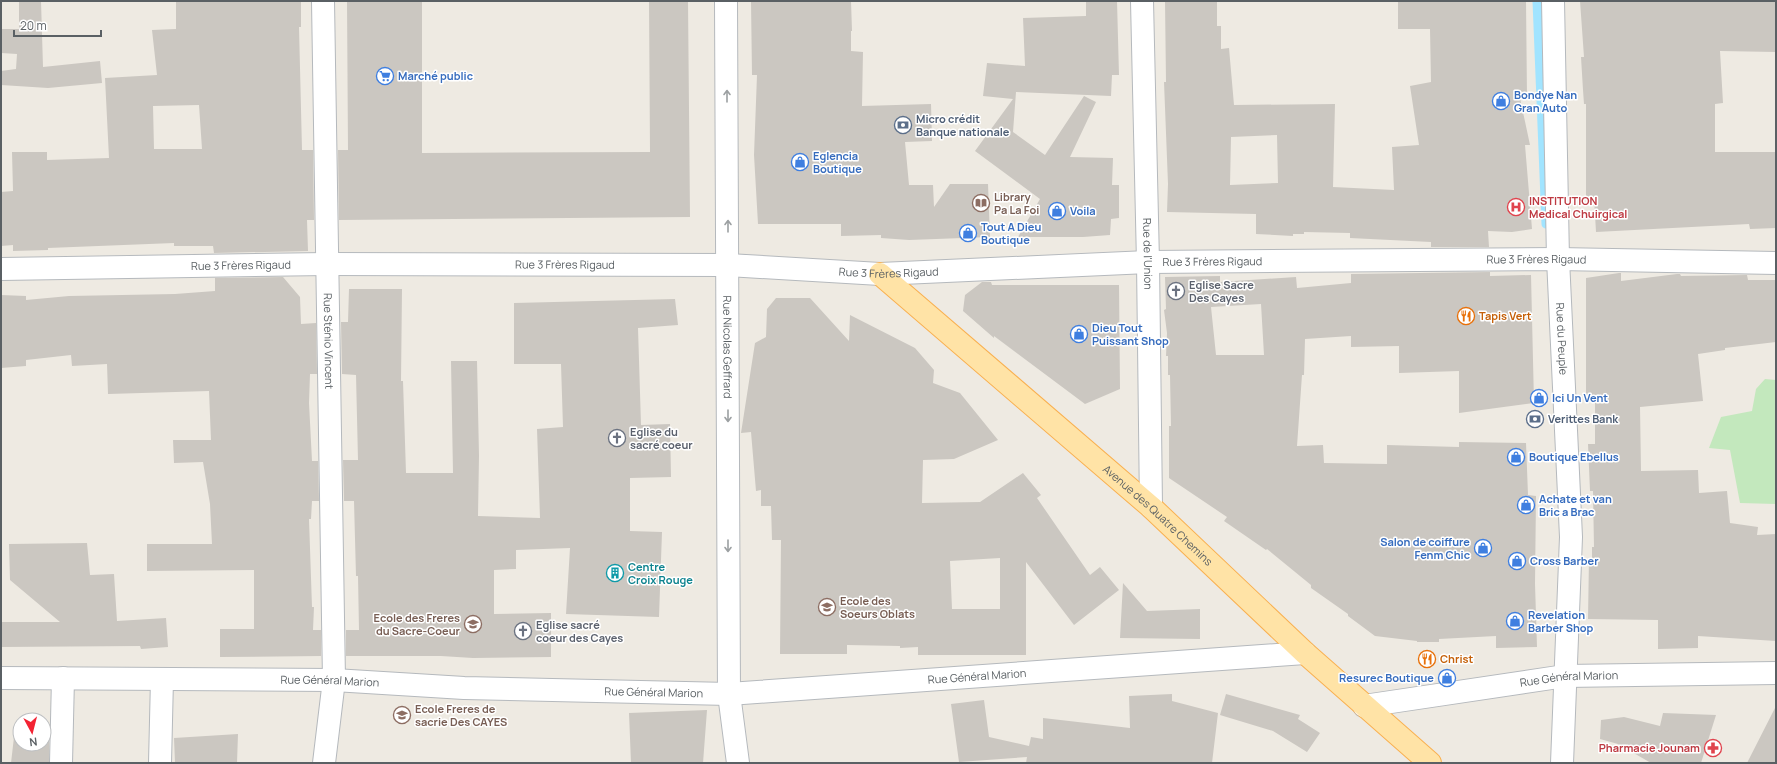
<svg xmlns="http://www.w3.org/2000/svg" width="1777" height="764" font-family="Manrope,sans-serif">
	<rect width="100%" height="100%" fill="#eeeae2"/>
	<path fill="#c3e8bd" d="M 1765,379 L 1776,380 L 1776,504 L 1740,503 L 1730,450 L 1709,448 L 1721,417 L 1752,411 L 1756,389 Z"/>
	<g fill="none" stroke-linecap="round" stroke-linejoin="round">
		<path stroke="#a1e4ff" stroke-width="9" d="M 1537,1 L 1546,224"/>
	</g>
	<path fill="#cbc7c1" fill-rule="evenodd" d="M 19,1 L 41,1 L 43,67 L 100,61 L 102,83 L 48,88 L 1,85 L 1,71 L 16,69 L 17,54 L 1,53 L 1,29 L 19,29 Z
		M 176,1 L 301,1 L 301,27 L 299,27 L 302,150 L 313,150 L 314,220 L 307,220 L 308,251 L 214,253 L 213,246 L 174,246 L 174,243 L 48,248 L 48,250 L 13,251 L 13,245 L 1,246 L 1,192 L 13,191 L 12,152 L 47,152 L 47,160 L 109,158 L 105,78 L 157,75 L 152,30 L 176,29 ZM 199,105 L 202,149 L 154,149 L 153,106 Z
		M 347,1 L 422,1 L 422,153 L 650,152 L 649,1 L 688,1 L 690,217 L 339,220 L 338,150 L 348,150 Z
		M 751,1 L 851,1 L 852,31 L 851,31 L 851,51 L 863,52 L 862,106 L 931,104 L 932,141 L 905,142 L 909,185 L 933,185 L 934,207 L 950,184 L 988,184 L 990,237 L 909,240 L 881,238 L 881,235 L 841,236 L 841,224 L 758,224 L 754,155 L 757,75 L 752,75 Z
		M 1086,1 L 1117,1 L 1119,75 L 1112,75 L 1111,96 L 1016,92 L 1013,132 L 1045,155 L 1084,96 L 1096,102 L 1070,157 L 1113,158 L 1112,185 L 1119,185 L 1119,218 L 1111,219 L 1110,235 L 1083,237 L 1018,237 L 1040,199 L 975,151 L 1013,99 L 983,96 L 987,63 L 1025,66 L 1023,18 L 1086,16 Z
		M 1165,1 L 1217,1 L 1217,26 L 1221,26 L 1221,49 L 1229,48 L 1234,105 L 1335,104 L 1333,187 L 1394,190 L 1392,147 L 1419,145 L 1410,86 L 1431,82 L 1430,29 L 1398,29 L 1398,1 L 1526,1 L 1527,97 L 1520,98 L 1530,145 L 1525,145 L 1532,229 L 1512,232 L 1488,231 L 1489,247 L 1431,247 L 1431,242 L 1350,238 L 1350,233 L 1304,232 L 1304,234 L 1293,234 L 1293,236 L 1256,234 L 1256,214 L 1167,212 L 1168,184 L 1164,82 L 1166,82 ZM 1277,135 L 1278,183 L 1230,185 L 1231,137 Z
		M 1580,1 L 1776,1 L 1776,52 L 1720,51 L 1723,103 L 1715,104 L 1715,152 L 1776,152 L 1776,228 L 1750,229 L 1749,224 L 1596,232 L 1594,197 L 1586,197 L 1586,104 L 1584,104 L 1583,90 L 1581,57 L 1584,57 Z
		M 1490,272 L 1490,276 L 1531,275 L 1534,403 L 1459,413 L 1459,371 L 1399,373 L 1399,346 L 1351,347 L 1351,336 L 1305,339 L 1304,375 L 1302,375 L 1297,446 L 1323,445 L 1324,463 L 1387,464 L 1387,445 L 1459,447 L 1459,442 L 1526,443 L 1528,495 L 1536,496 L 1535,584 L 1537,647 L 1496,648 L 1496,636 L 1439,639 L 1439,642 L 1417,642 L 1417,641 L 1375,636 L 1348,616 L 1348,614 L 1311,588 L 1311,585 L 1267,549 L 1266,550 L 1224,521 L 1227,517 L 1169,478 L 1169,426 L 1171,426 L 1170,375 L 1168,375 L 1168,356 L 1166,356 L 1167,333 L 1164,310 L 1166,309 L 1165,277 L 1220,276 L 1220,282 L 1296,277 L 1297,288 L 1351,283 L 1351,274 ZM 1261,304 L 1264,355 L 1216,355 L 1211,307 Z
		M 1619,273 L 1621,273 L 1621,281 L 1677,274 L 1680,274 L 1681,276 L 1747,275 L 1748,280 L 1776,280 L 1776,342 L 1725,348 L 1725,350 L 1698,354 L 1703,401 L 1640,407 L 1641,471 L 1698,470 L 1699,493 L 1727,491 L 1730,523 L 1758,527 L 1757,535 L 1776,534 L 1776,641 L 1698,636 L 1698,648 L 1658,649 L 1658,620 L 1588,619 L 1589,558 L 1592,558 L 1592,547 L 1594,547 L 1593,491 L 1590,491 L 1588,444 L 1595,444 L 1595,398 L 1586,398 L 1586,278 Z
		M 283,277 L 300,297 L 301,324 L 316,323 L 317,374 L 310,374 L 309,403 L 312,461 L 318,461 L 319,501 L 312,501 L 311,519 L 309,519 L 312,607 L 314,607 L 313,630 L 321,630 L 321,656 L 220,657 L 220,629 L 254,629 L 254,570 L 147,571 L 147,544 L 212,544 L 210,504 L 203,462 L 174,463 L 173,440 L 211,440 L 209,391 L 108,394 L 107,364 L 72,366 L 71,355 L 26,360 L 26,366 L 1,368 L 1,295 L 26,296 L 26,300 L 69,296 L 175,294 L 215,291 L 215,278 Z
		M 982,282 L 991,282 L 992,285 L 1119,285 L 1120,389 L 1085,404 L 994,336 L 994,338 L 963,311 L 965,295 Z
		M 349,289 L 402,289 L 401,381 L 403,381 L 406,473 L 453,473 L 451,361 L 477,361 L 479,456 L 478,516 L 540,518 L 537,429 L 563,427 L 561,364 L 514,364 L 514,303 L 675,299 L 678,325 L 638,328 L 641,425 L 670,424 L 671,477 L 630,478 L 630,531 L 662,532 L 659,617 L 566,614 L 570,548 L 516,550 L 516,569 L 494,570 L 494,614 L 551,613 L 551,657 L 473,658 L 441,656 L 346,656 L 346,630 L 359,630 L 358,576 L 356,576 L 354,501 L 344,501 L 343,460 L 358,460 L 356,375 L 342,374 L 341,322 L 348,322 Z
		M 776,298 L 810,298 L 849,341 L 850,315 L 915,348 L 934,370 L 933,383 L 960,393 L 998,440 L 954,459 L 923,460 L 922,503 L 980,502 L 1023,473 L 1041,495 L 1037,498 L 1090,575 L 1100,567 L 1119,590 L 1074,625 L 1026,562 L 1026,655 L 918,655 L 918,647 L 900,648 L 900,646 L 847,645 L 847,654 L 780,654 L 781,540 L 772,540 L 771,506 L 761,506 L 761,490 L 756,491 L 751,432 L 741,433 L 755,343 L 766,337 L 767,309 ZM 1000,558 L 1000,609 L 952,609 L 950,561 Z
		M 87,543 L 90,575 L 114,574 L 117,621 L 166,618 L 168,647 L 141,649 L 140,646 L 1,647 L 1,622 L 60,622 L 10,580 L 9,544 Z
		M 1123,583 L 1147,611 L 1200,609 L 1200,639 L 1120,638 Z
		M 1172,694 L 1172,701 L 1218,713 L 1212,763 L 1026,763 L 1027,757 L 959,762 L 951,704 L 984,700 L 989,737 L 1029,746 L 1031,737 L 1043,739 L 1043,718 L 1130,728 L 1129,696 Z
		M 1226,694 L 1300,715 L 1298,719 L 1320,733 L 1307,752 L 1273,731 L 1220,715 Z
		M 1776,706 L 1776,763 L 1747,763 Z
		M 707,710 L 703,763 L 631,763 L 629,713 Z
		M 1663,713 L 1716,715 L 1701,763 L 1651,763 L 1618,744 L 1600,739 L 1601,720 L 1624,717 L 1660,726 Z
		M 238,734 L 237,763 L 175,763 L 174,738 Z
		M 14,737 L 20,737 L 20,744 L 44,744 L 44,737 L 49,737 L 49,763 L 11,763 Z"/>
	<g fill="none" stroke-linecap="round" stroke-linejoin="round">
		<g stroke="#b5b9bd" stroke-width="24">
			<g id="minor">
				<path id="s1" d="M 323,1 L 334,680 L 324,763"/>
				<path id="s2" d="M 726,1 L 729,694 L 738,763"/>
				<path id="s3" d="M 1142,1 L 1148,262 L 1151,507"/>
				<path id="s4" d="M 1553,1 L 1558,259 L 1571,537 L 1562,763"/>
				<path id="s5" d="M 1,269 L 327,264 L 728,265 L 880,274 L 1148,262 L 1558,259 L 1776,263"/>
				<path id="s6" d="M 1,678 L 334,680 L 464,688 L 729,694 L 1305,653"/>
				<path id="s7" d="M 1364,706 L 1565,676 L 1776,673"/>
				<path d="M 61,763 L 63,678"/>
				<path d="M 160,763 L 162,679"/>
			</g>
		</g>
		<g stroke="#f9b050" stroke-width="24">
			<g id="major">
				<path id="s8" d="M 880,274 L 1151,507 L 1305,653 L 1430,763"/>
			</g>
		</g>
		<use href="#minor" stroke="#fff" stroke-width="22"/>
		<use href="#major" stroke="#ffe3a6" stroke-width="22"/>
	</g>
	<defs><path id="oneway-shaft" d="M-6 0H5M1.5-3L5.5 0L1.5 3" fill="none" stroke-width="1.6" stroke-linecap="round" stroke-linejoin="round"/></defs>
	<g stroke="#9ca0a2">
		<use href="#oneway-shaft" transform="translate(727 96) rotate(-90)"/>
		<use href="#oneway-shaft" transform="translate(728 226) rotate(-90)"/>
		<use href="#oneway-shaft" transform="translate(728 416) rotate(90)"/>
		<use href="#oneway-shaft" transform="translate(728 546) rotate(90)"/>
	</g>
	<defs>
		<g id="supermarket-ring" transform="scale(0.9)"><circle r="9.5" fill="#fff" stroke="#3f7fe0" stroke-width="1.5"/><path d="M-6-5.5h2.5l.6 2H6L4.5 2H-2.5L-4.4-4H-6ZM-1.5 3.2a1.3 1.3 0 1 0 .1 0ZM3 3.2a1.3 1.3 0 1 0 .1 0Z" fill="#3f7fe0"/></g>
		<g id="shop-ring" transform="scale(0.9)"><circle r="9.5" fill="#fff" stroke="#3f7fe0" stroke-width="1.5"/><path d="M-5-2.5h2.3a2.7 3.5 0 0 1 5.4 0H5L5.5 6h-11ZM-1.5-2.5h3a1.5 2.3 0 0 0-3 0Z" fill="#3f7fe0"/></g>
		<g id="bank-ring" transform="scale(0.9)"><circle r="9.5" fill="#fff" stroke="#5c6f8a" stroke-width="1.5"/><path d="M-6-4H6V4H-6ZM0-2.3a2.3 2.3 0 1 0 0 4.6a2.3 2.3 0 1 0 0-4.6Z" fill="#5c6f8a"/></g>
		<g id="library-ring" transform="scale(0.9)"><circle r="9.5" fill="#fff" stroke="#8d6e63" stroke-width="1.5"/><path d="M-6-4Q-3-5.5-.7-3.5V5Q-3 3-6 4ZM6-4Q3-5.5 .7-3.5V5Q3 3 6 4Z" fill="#8d6e63"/></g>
		<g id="hospital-ring" transform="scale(0.9)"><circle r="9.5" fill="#fff" stroke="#e0444e" stroke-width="1.5"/><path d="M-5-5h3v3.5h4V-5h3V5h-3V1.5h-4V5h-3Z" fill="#e0444e"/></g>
		<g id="church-ring" transform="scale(0.9)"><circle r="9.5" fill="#fff" stroke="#6b7280" stroke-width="1.5"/><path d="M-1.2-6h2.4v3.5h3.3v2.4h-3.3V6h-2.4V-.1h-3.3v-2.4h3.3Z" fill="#6b7280"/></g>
		<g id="restaurant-ring" transform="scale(0.9)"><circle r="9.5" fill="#fff" stroke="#e8710a" stroke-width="1.5"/><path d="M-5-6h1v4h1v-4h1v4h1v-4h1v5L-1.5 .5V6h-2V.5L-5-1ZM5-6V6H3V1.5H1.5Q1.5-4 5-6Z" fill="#e8710a"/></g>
		<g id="building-ring" transform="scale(0.9)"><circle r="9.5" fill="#fff" stroke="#0f9aa8" stroke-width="1.5"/><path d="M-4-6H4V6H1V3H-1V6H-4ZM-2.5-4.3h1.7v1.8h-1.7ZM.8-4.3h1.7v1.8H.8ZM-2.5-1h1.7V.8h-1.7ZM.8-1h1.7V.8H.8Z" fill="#0f9aa8"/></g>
		<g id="school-ring" transform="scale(0.9)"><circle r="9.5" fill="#fff" stroke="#8d6e63" stroke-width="1.5"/><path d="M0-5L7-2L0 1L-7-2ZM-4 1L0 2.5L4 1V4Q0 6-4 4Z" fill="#8d6e63"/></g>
		<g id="pharmacy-ring" transform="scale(0.9)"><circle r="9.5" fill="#fff" stroke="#e0444e" stroke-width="1.5"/><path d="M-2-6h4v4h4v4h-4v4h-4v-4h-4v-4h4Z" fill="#e0444e"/></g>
	</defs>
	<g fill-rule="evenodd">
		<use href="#supermarket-ring" x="385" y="76"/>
		<use href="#shop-ring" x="1501" y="101"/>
		<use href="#bank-ring" x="903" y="125"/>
		<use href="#shop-ring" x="800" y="162"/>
		<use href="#library-ring" x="981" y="203"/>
		<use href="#hospital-ring" x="1516" y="207"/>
		<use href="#shop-ring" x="1057" y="211"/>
		<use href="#shop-ring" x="968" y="233"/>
		<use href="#church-ring" x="1176" y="291"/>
		<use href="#restaurant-ring" x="1466" y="316"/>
		<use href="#shop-ring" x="1079" y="334"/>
		<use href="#shop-ring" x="1539" y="398"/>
		<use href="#bank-ring" x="1535" y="419"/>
		<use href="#church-ring" x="617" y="438"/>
		<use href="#shop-ring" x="1516" y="457"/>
		<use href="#shop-ring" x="1526" y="505"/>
		<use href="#shop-ring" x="1483" y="548"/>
		<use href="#shop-ring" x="1517" y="561"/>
		<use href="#building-ring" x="615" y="573"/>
		<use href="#school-ring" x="827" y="607"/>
		<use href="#shop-ring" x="1515" y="621"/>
		<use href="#school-ring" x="473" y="624"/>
		<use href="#church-ring" x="523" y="631"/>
		<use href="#restaurant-ring" x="1427" y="659"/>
		<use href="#shop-ring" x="1447" y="678"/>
		<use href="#school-ring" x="402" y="715"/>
		<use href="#pharmacy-ring" x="1713" y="748"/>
	</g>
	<g text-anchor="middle" stroke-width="3" stroke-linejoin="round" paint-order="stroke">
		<g font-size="11" font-weight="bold" fill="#366cbe" stroke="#fff" text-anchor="start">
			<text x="398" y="80">Marché public</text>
			<text x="1514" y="99">Bondye Nan<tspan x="1514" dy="13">Gran Auto</tspan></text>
			<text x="813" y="160">Eglencia<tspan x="813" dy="13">Boutique</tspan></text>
			<text x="1070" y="215">Voila</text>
			<text x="981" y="231">Tout A Dieu<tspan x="981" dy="13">Boutique</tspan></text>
			<text x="1092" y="332">Dieu Tout<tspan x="1092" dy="13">Puissant Shop</tspan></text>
			<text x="1552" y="402">Ici Un Vent</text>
			<text x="1529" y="461">Boutique Ebellus</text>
			<text x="1539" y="503">Achate et van<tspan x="1539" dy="13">Bric a Brac</tspan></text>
			<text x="1470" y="546" text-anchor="end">Salon de coiffure<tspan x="1470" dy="13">Fenm Chic</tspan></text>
			<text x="1530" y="565">Cross Barber</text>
			<text x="1528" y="619">Revelation<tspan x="1528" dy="13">Barber Shop</tspan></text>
			<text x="1434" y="682" text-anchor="end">Resurec Boutique</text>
		</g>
		<g font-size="11" font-weight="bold" fill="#4e5e75" stroke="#fff" text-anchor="start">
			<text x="916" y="123">Micro crédit<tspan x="916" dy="13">Banque nationale</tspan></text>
			<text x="1548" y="423">Verittes Bank</text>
		</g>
		<g font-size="11" font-weight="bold" fill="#785e54" stroke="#fff" text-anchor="start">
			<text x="994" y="201">Library<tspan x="994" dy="13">Pa La Foi</tspan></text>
			<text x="840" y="605">Ecole des<tspan x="840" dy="13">Soeurs Oblats</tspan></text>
			<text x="460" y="622" text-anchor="end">Ecole des Freres<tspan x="460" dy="13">du Sacre-Coeur</tspan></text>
			<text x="415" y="713">Ecole Freres de<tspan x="415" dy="13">sacrie Des CAYES</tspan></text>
		</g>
		<g font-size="11" font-weight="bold" fill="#be3a42" stroke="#fff" text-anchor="start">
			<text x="1529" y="205">INSTITUTION<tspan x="1529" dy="13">Medical Chuirgical</tspan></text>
			<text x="1700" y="752" text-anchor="end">Pharmacie Jounam</text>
		</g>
		<g font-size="11" fill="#5a6064" stroke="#fff">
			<text dy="4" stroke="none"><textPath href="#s3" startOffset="253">Rue de l'Union</textPath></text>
			<text dy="4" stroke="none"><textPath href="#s5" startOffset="1536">Rue 3 Frères Rigaud</textPath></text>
			<text dy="4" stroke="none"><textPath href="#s5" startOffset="1212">Rue 3 Frères Rigaud</textPath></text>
			<text dy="4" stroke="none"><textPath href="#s5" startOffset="240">Rue 3 Frères Rigaud</textPath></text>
			<text dy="4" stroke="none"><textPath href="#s5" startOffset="564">Rue 3 Frères Rigaud</textPath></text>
			<text dy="4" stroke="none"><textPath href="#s5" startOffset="888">Rue 3 Frères Rigaud</textPath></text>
			<text dy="4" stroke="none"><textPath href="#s4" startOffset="338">Rue du Peuple</textPath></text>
			<text dy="4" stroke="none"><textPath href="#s1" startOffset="340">Rue Sténio Vincent</textPath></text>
			<text dy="4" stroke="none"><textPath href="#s2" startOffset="346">Rue Nicolas Geffrard</textPath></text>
			<text dy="4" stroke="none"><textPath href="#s8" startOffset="368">Avenue des Quatre Chemins</textPath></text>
			<text dy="4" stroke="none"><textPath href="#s6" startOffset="977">Rue Général Marion</textPath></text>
			<text dy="4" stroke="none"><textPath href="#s7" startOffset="207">Rue Général Marion</textPath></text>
			<text dy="4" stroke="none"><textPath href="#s6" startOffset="329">Rue Général Marion</textPath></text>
			<text dy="4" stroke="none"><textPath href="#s6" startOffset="653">Rue Général Marion</textPath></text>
		</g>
		<g font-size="11" font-weight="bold" fill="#5b616d" stroke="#fff" text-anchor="start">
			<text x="1189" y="289">Eglise Sacre<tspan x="1189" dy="13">Des Cayes</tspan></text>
			<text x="630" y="436">Eglise du<tspan x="630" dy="13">sacré coeur</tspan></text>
			<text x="536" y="629">Eglise sacré<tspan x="536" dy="13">coeur des Cayes</tspan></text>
		</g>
		<g font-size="11" font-weight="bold" fill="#c56008" stroke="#fff" text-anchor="start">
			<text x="1479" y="320">Tapis Vert</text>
			<text x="1440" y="663">Christ</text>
		</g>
		<g font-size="11" font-weight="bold" fill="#0d838f" stroke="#fff" text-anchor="start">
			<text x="628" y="571">Centre<tspan x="628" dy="13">Croix Rouge</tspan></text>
		</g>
	</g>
	<rect width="1777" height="764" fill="none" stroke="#5a6064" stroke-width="4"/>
	<g transform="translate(32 732) rotate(173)"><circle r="19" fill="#ffffff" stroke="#bdbfc1"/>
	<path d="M0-3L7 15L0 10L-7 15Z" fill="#f32333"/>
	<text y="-6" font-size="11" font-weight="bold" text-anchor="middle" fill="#5a6064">N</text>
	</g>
	<path d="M14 30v6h87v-6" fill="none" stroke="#5a6064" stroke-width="2"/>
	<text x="20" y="30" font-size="12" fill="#5a6064" stroke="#ffffff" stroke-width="3" paint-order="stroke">20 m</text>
</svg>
